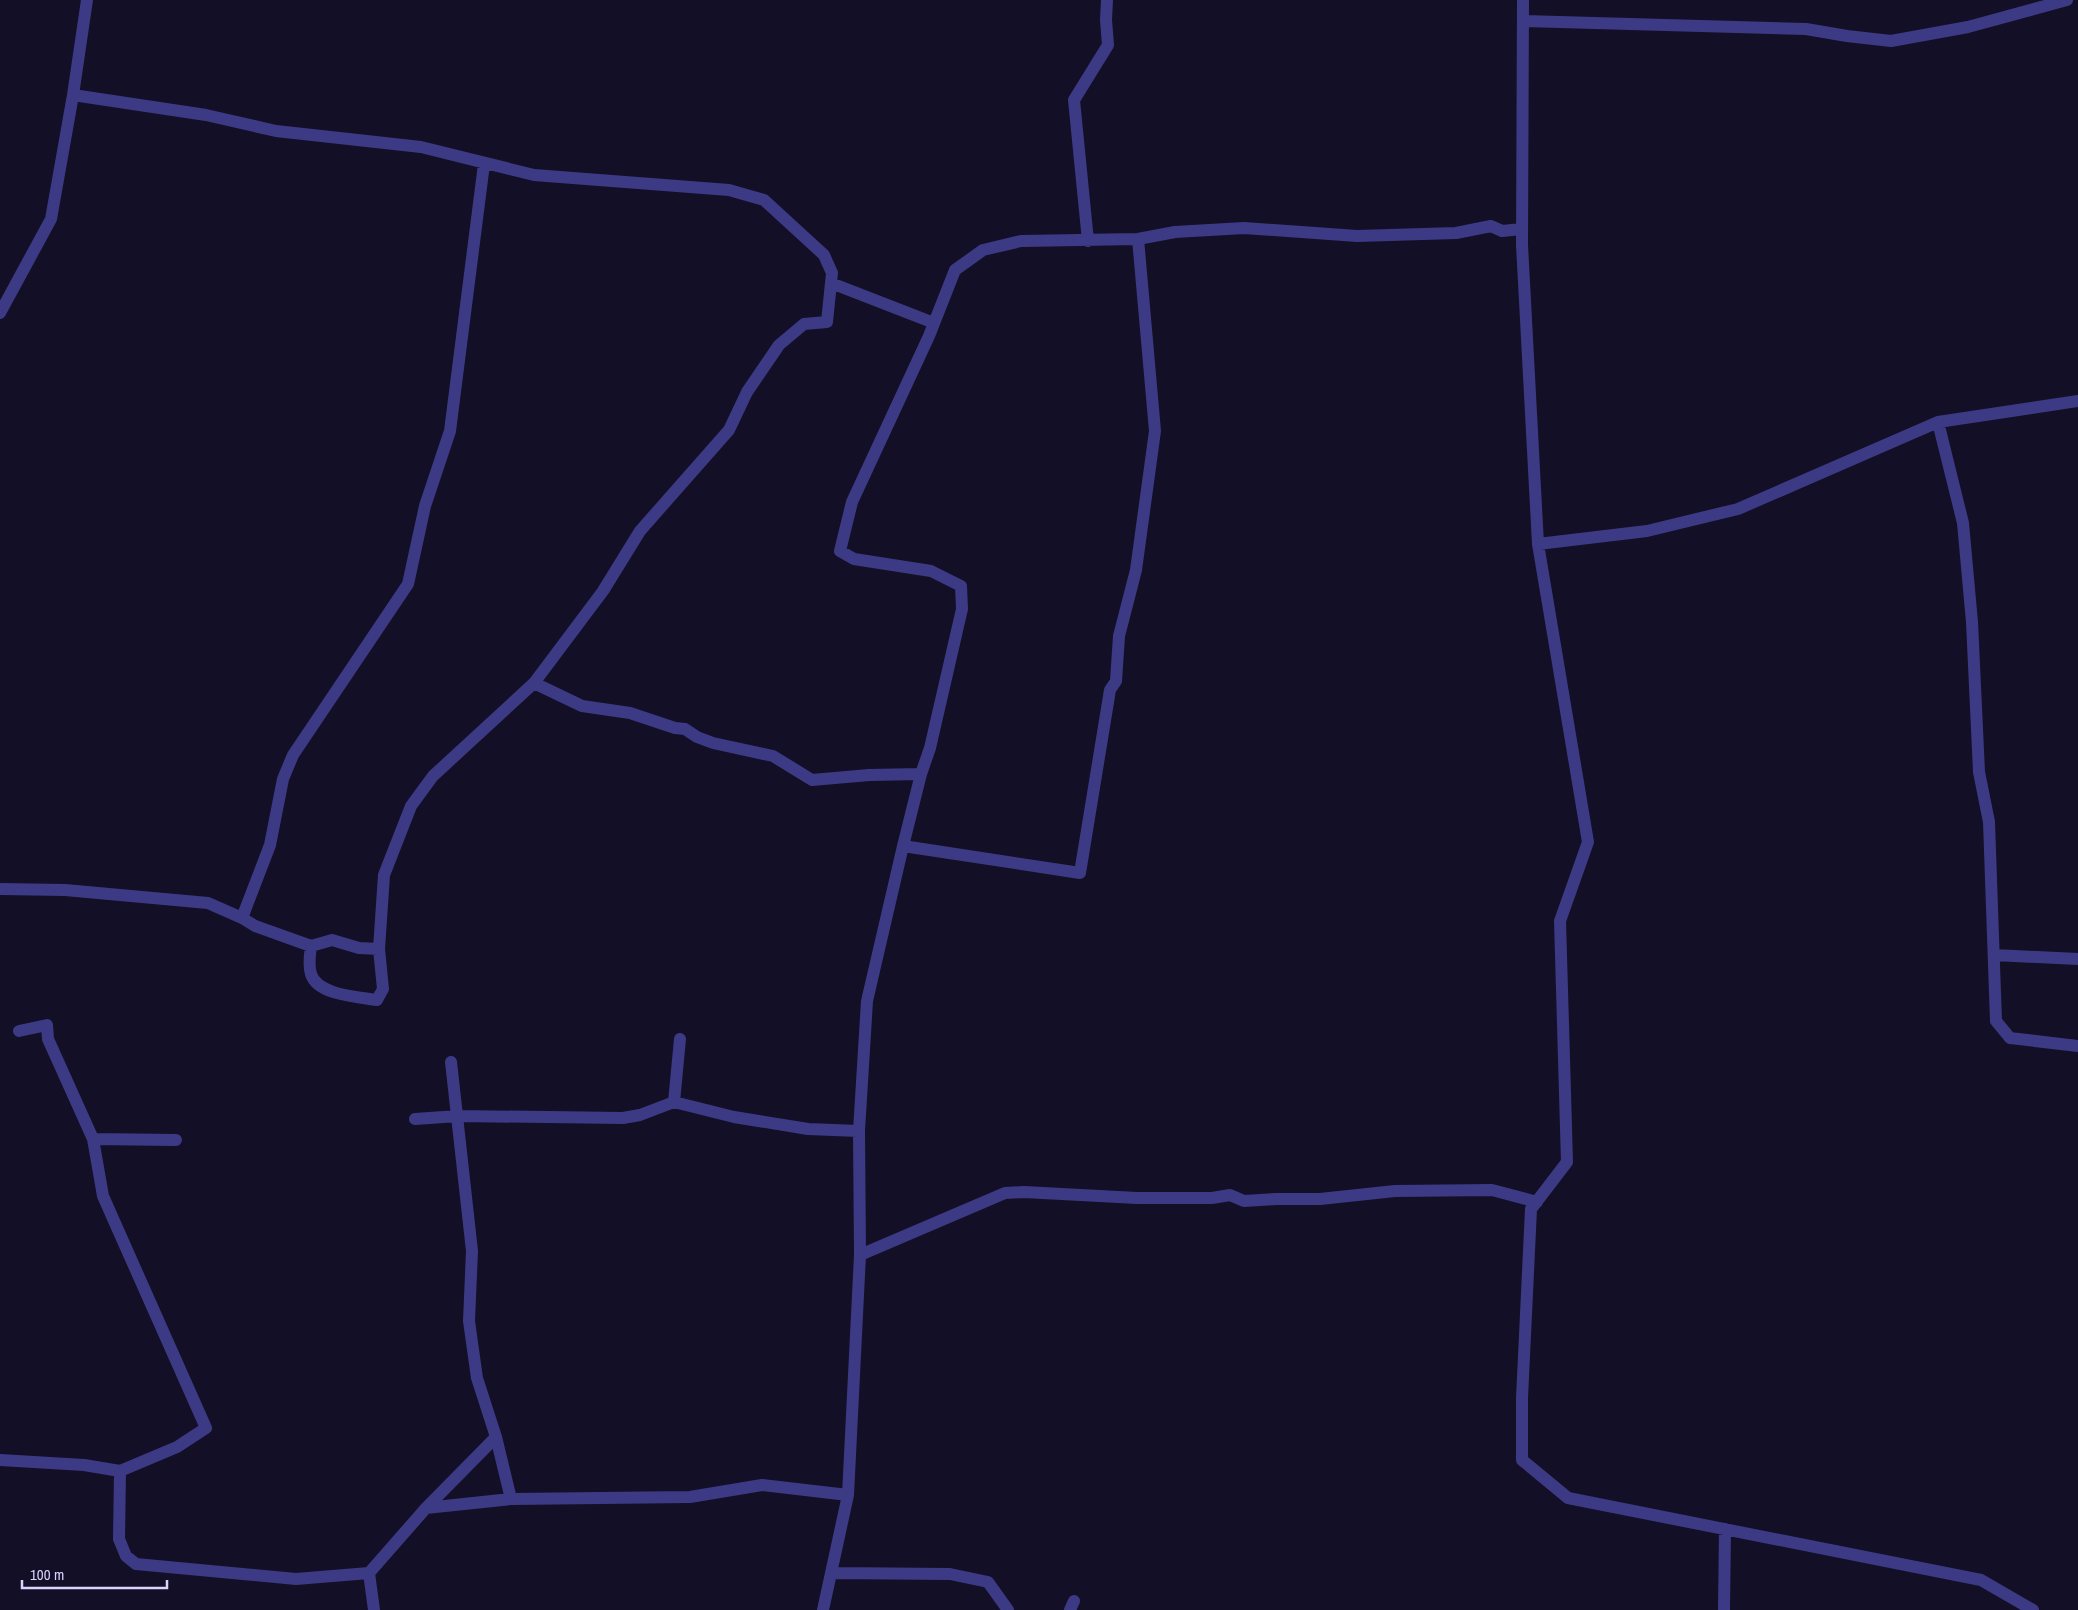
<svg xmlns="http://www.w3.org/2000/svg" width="2078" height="1610" font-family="'Archivo Narrow',sans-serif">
	<rect width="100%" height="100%" fill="#130f26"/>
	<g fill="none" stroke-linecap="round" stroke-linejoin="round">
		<path stroke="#3d3a85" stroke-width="12" d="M 1523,0 L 1522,245 L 1538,544 L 1588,842 L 1560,921 L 1567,1162 L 1531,1209 L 1522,1398 L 1522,1460 L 1568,1498 L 1981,1580 L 2033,1610
			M 1523,21 L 1806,29 L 1847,36 L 1891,41 L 1968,27 L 2067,0
			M 73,95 L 87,0
			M 1088,241 L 1074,100 L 1108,45 L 1106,20 L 1107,0
			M 831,283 L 934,323
			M 0,313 L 51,219 L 73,95 L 206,115 L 276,131 L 421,147 L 534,175 L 729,190 L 764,200 L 824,255 L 832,273 L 827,322 L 804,324 L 779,345 L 747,392 L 729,430 L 640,531 L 603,591 L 534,683
			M 1938,422 L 1963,523 L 1972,622 L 1979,772 L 1989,822 L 1996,1021 L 2010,1038 L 2078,1046
			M 1538,544 L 1647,531 L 1738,509 L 1938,422 L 2078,401
			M 903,846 L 1080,873 L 1110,690 L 1116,681 L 1119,636 L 1136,570 L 1155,431 L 1138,239
			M 0,889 L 65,890 L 208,903 L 242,918 L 255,926 L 311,946 L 332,940 L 359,948 L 379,949 L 383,989 L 377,1000 C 358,997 317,995 311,974 C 308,965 310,954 311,946
			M 242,918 L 270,845 L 283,779 L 293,755 L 408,584 L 425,506 L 450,431 L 484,164
			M 379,949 L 384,875 L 411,806 L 433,776 L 534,683 L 582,706 L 630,713 L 675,728 L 685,729 L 697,737 L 713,743 L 773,756 L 812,780 L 869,775 L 921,774
			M 1994,955 L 2078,959
			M 19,1031 L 47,1025 L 48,1039 L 93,1139 L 103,1196 L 206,1428 L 177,1447 L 120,1471
			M 451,1062 L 472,1251 L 469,1321 L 477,1378 L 496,1437 L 511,1499
			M 674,1102 L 680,1039
			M 415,1119 L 458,1116 L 623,1118 L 640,1115 L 674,1102 L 734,1117 L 808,1129 L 859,1131
			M 93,1139 L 176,1140
			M 860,1255 L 1005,1193 L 1024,1192 L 1137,1198 L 1212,1198 L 1230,1195 L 1244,1201 L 1276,1199 L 1320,1199 L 1395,1191 L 1492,1190 L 1537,1202
			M 0,1460 L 84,1465 L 120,1471 L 119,1539 L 126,1556 L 136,1564 L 296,1579 L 369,1573 L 426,1508 L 511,1499 L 690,1497 L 762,1485 L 848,1495
			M 426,1508 L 496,1437
			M 369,1573 L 374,1610
			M 831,1573 L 950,1574 L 988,1582 L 1008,1610
			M 823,1610 L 848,1495 L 860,1255 L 859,1131 L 867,1001 L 903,846 L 921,774 L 930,748 L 962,609 L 961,586 L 931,571 L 854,559 L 840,551 L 852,502 L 929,336 L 955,270 L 983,250 L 1021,241 L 1138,239 L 1175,232 L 1244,228 L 1357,236 L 1456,233 L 1491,226 L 1502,231 L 1522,229
			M 1070,1610 L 1074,1601
			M 1724,1610 L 1725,1529"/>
	</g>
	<path d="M22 1580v8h145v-8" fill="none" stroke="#d9d4ff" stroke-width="2.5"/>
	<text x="30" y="1580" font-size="15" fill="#d9d4ff" stroke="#130f26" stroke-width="4" paint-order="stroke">100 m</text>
</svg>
